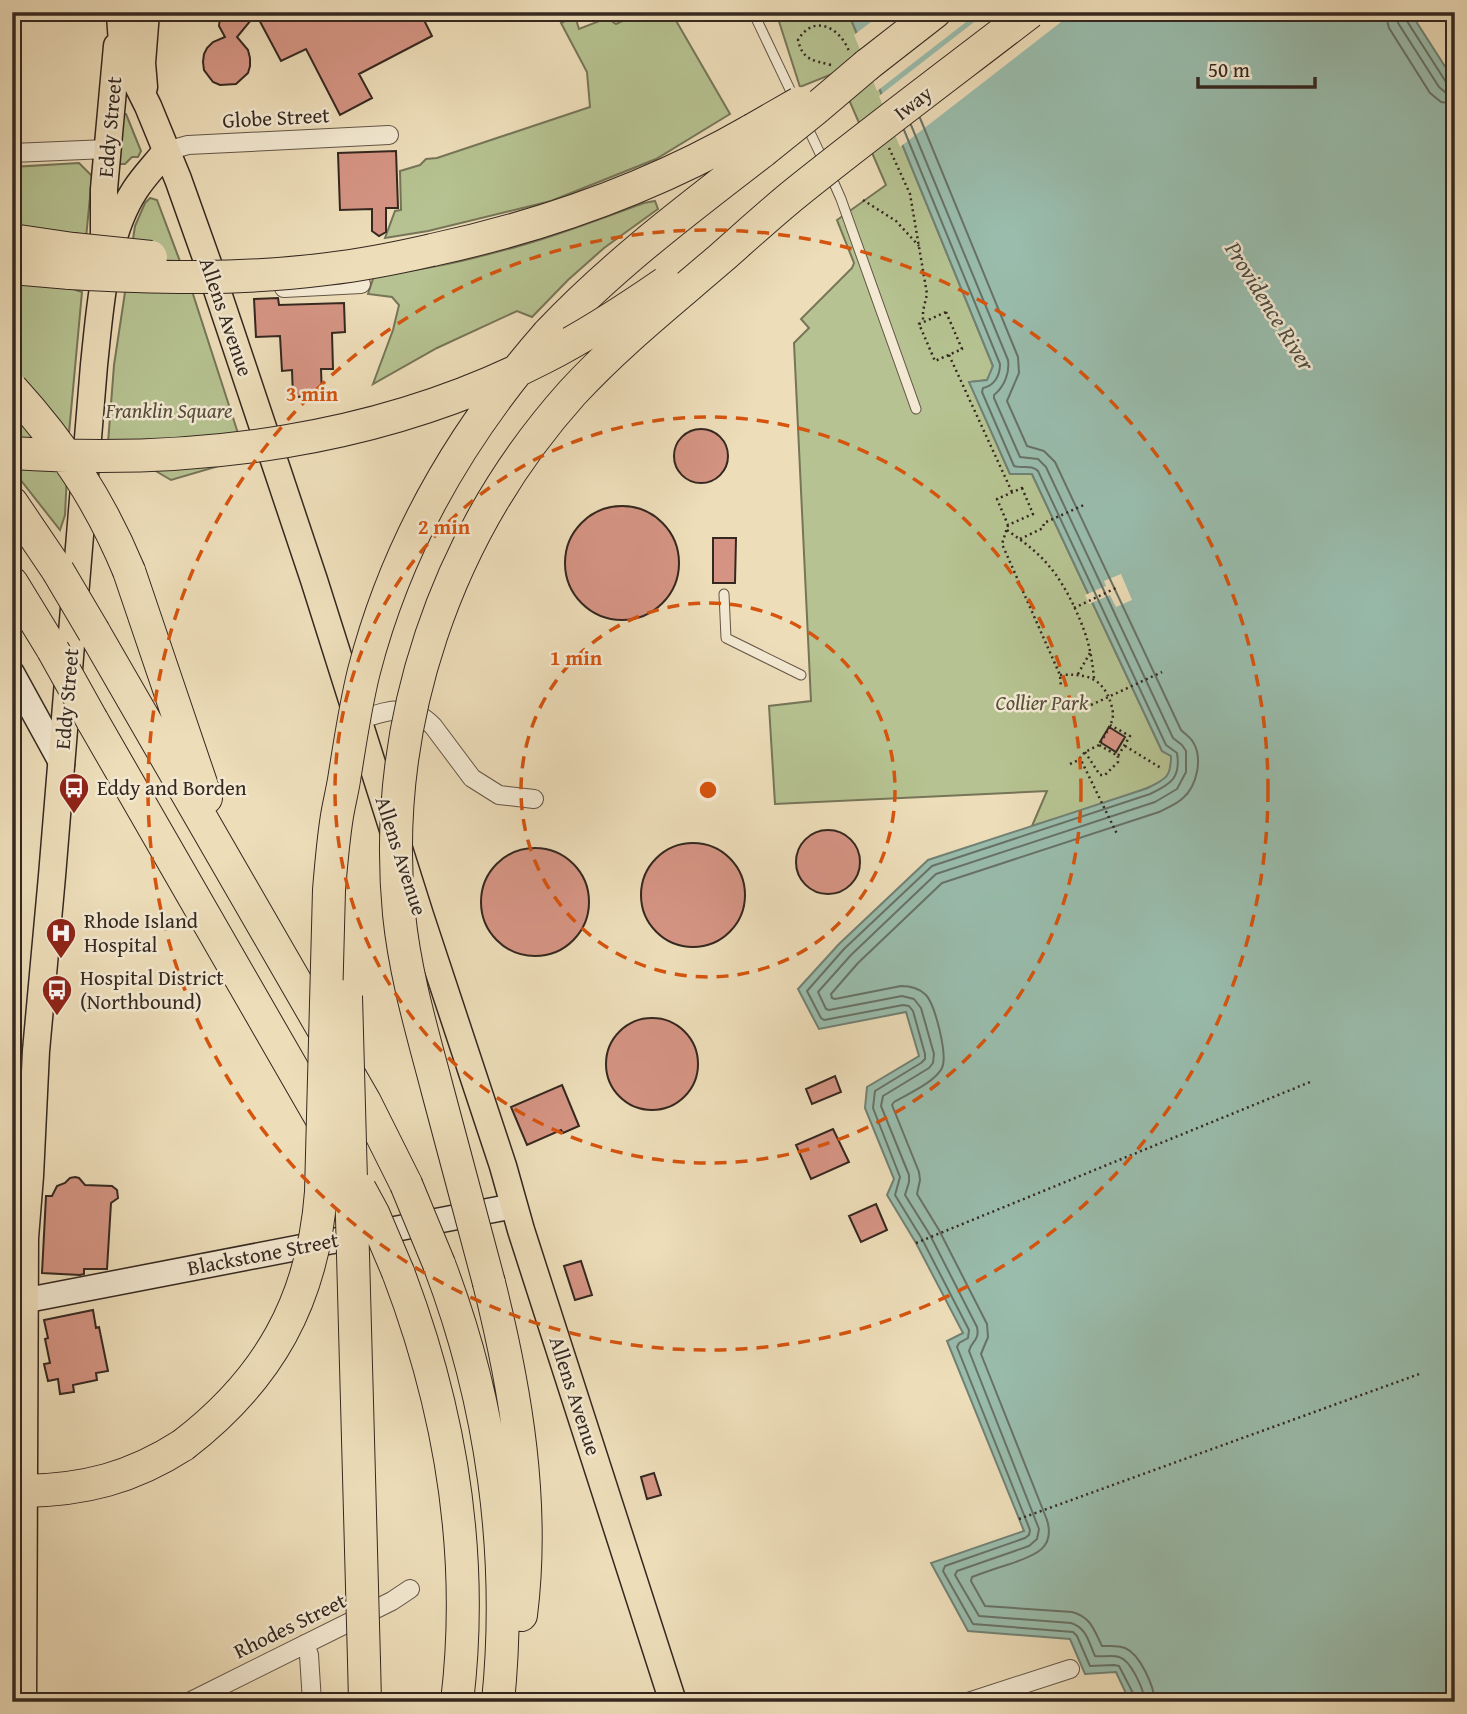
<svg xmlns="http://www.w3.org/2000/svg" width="1467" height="1714" font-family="'Gentium Book Plus',serif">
	<rect width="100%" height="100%" fill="#edddb9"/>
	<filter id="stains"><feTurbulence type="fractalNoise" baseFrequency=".00286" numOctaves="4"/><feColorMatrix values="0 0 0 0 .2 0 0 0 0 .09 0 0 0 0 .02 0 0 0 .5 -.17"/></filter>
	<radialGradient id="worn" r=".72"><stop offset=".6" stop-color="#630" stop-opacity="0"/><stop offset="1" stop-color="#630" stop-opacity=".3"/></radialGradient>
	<path fill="#b6c291" stroke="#767558" stroke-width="2" d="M 641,12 L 671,12 L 730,114 L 656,159 L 551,201 L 428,231 L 385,238 L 395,211 L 401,210 L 400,171 L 420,165 L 426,159 L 437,158 L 590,107 L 587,72 L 561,23 L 575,16 L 579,29 L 607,18 L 616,24 Z
		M 776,12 L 848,12 L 993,366 L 988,380 L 970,382 L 1010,474 L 1032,474 L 1162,751 L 1171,756 C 1171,763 1172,771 1167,777 C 1158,789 1054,819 1032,826 L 1047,791 L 775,804 L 769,706 L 811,701 L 794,343 L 809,328 L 801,319 L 852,268 L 854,263 L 837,220 L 886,185 L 837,72 L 800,87 Z
		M 126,114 L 141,151 L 138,157 L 132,157 L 125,164 L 115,164 L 119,115 Z
		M 79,163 L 92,176 L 86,238 L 12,227 L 12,167 Z
		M 150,198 L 157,200 L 190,288 L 191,288 L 246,458 L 171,480 L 108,443 L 114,365 L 135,226 L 145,203 Z
		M 655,201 L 658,209 L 604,248 L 568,280 L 532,317 L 517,311 L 437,348 L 373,384 L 393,330 L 399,305 L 392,297 L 368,294 L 374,276 C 412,271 449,265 485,255 C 540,242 592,222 644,203 Z
		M 12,280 L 64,286 L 82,292 L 69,433 L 65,515 L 60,530 L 12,469 Z"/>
	<path fill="#99bcac" stroke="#718174" stroke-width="2" d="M 848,12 L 1410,12 L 1455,82 L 1455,1702 L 1130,1702 L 1116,1672 L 1085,1674 L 1070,1639 L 968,1631 L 931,1563 L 1024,1531 L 947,1341 L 963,1333 L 916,1243 L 887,1195 L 894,1179 L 865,1108 L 867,1087 L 919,1056 L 906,1012 L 819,1029 L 798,989 L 839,944 L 928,860 L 1148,788 C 1166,779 1171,777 1171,756 L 1162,751 L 1032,474 L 1010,474 L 969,382 L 987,380 L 993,366 Z"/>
	<path fill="#edddb9" d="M 884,12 L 979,12 L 877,91 L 854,35 Z
		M 987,12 L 1074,12 L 900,147 L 879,96 Z
		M 1121,574 L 1132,600 L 1116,607 L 1110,595 L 1089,604 L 1085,595 L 1106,586 L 1104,581 Z"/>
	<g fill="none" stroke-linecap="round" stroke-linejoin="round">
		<path stroke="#677266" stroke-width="2" d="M 1385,12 L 1389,28 L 1430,93 L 1441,102 L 1455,104
			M 1396,12 L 1398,23 L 1439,87 L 1445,92 L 1455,94
			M 1404,12 L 1405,18 L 1446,82 L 1450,85 L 1455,85
			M 920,118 L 1018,357 L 1019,373 L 1007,401 L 1027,446 L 1044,451 L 1055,462 L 1181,730 C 1185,734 1190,737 1193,742 C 1203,758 1197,786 1183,798 C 1177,804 1167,808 1159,812 L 942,883 L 858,963 L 831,994 L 832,998 L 835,999 L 901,986 C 910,986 919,988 926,995 C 935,1005 948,1055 942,1068 C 935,1082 908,1094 894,1102 L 892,1105 L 919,1172 L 920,1180 L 917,1194 L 939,1230 L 987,1324 L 988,1337 L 981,1354 L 1047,1520 C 1056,1550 1032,1556 1010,1564 C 997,1568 985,1572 972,1577 L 971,1581 L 985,1606 L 1072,1612 C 1091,1617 1094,1630 1102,1646 C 1110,1646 1118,1645 1125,1648 C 1140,1654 1154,1686 1155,1702
			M 911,125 L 1008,360 C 1010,373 1004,387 994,395 L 994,398 L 1020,457 L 1038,459 L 1046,467 L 1173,738 L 1182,745 L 1186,751 L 1186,772 L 1177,789 L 1155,802 L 936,874 L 851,955 L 818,992 L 826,1009 L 829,1010 L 902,996 L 914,999 L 921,1008 L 934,1054 L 933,1063 L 929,1068 L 883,1096 L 881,1106 L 909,1175 L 909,1182 L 905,1195 L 930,1235 L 977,1327 C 980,1341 971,1341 969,1351 L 1039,1529 L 1037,1539 L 1029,1546 L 957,1571 L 955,1575 L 979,1616 L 1071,1623 C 1087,1628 1089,1643 1095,1656 C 1103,1657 1112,1655 1119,1657 C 1131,1660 1144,1690 1145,1702
			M 904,130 L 1000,364 C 1000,376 994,386 983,388 L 982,392 L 1014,466 C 1022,469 1032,464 1038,471 L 1166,745 L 1177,753 C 1181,778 1171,784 1150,794 L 932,866 L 844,949 L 807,991 L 821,1018 L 824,1020 L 903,1005 L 909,1006 L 913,1011 L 925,1054 L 925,1059 L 921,1063 L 875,1091 L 873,1108 L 900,1177 L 895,1195 L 922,1239 L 969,1330 L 968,1338 L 959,1343 L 957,1347 L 1030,1530 L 1029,1535 L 1025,1538 L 945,1566 L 943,1571 L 973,1624 L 1073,1632 L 1077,1636 L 1090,1666 L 1114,1665 L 1119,1666 L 1135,1697 L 1136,1702"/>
	</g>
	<path fill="#d59483" stroke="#352820" stroke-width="2" d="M 223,12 L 420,12 L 432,36 L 359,74 L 372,98 L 340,115 L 306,49 L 281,61 L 256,14 L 237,37 L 248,50 L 250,58 L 250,66 L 248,73 L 236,84 L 220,85 L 213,82 L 204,70 L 203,62 L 204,54 L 207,48 L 213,42 L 225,37 L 219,26 L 220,17 Z
		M 396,151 L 398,208 L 386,208 L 386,232 L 379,236 L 372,231 L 372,209 L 340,210 L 338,153 Z
		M 278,298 L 279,305 L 344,303 L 345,332 L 332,333 L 333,369 L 321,369 L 322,396 L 293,397 L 292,370 L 282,371 L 280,336 L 256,337 L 254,299 Z
		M674 456a27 27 0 1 1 54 0a27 27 0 1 1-54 0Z
		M565 563a57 57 0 1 1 114 0a57 57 0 1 1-114 0Z
		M 713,538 L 736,538 L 735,583 L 713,583 Z
		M 1109,727 L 1125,737 L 1116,752 L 1100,742 Z
		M796 862a32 32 0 1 1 64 0a32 32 0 1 1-64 0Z
		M641 895a52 52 0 1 1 104 0a52 52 0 1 1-104 0Z
		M481 902a54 54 0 1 1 108 0a54 54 0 1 1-108 0Z
		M606 1064a46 46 0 1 1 92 0a46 46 0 1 1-92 0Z
		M 835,1076 L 841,1092 L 812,1104 L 806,1089 Z
		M 562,1085 L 579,1126 L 563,1133 L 561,1130 L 527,1145 L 511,1107 Z
		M 833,1129 L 849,1162 L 811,1179 L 796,1145 Z
		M 75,1177 L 79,1178 L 85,1185 L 112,1186 L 117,1190 L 118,1198 L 111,1203 L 107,1269 L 84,1269 L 84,1274 L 80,1275 L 42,1273 L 46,1196 L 52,1196 L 57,1186 L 65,1183 L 70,1178 Z
		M 876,1204 L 887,1230 L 861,1242 L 849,1216 Z
		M 581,1261 L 592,1295 L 575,1300 L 564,1266 Z
		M 93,1310 L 96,1328 L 99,1327 L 108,1371 L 96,1373 L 97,1380 L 73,1385 L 74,1392 L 60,1394 L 58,1379 L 48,1381 L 44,1364 L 50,1363 L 45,1339 L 48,1338 L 44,1320 Z
		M 654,1473 L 661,1495 L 647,1499 L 641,1477 Z"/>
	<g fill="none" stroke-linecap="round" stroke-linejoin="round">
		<g stroke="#635546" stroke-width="11">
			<path id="lane" d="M 753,12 L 794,98
				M 806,124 L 824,162
				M 830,174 L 841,199 L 916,409
				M 724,594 L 726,638 L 801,675"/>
		</g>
		<g stroke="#635546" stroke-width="20">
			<path id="street" d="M 166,151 L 188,145 L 389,135
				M 12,153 L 107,149
				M 284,288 L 361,284
				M 358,720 C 387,711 409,701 433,726 L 472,778 L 499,795 L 534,799
				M 305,1644 L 309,1655 L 312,1702
				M 189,1702 L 392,1601 L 410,1589
				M 968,1702 L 1070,1669"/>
		</g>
		<g stroke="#352820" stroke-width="27">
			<path id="secondary" d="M 12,673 L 62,764
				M 12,1125 L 32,1121
				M 12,1303 L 514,1206"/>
		</g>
		<g stroke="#352820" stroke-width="29">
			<path id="primary" d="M 120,15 L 122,43 L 128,66 L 148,106 L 178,179 L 210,269 L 314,580 L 420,915 L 503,1166 L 521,1230 L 673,1702
				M 144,87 L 142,63 L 146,12
				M 104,248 L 104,189 L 117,46
				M 23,1702 L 25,1238 L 30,1176 L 36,1051 L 52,876 L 94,365 C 100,310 104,237 135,190 C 144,176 156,164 166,151"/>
		</g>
		<g stroke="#352820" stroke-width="34">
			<path id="highway" d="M 867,65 L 935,12
				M 12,240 L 73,249
				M 432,250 C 544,226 653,187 752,130
				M 12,268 L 70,273
				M 548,334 C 613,265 688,209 763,151
				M 12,503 L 58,571
				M 129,571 L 206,798
				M 12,583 L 53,650
				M 94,632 L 365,1102 L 406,1184
				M 92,720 L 329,1132
				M 439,1264 C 492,1403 513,1553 498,1702
				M 398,1272 C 451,1411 475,1553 457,1702
				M 489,1283 C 516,1390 535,1504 521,1615
				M 24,1491 C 84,1490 132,1478 183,1445
				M 364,1661 L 365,1702"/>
		</g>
		<path stroke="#352820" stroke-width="2.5" stroke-dasharray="2 3.5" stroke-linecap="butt" d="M 831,65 C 813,60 803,61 798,40 C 814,13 840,28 849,51
			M 889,148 L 910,194 L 927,294 L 923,311 L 923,322
			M 863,200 L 896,221 L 919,246
			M 946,312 L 962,349 L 935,361 L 919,324 Z
			M 949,355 L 1012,492
			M 1022,488 L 1033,514 L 1008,525 L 997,499 Z
			M 1008,525 L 1002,544 L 1060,675 L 1061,687
			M 1007,530 C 1022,541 1037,551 1049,566 C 1066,585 1085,626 1090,651 C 1092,660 1093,669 1094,678
			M 1020,539 L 1043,528 L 1044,523 L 1084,505
			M 1074,608 L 1118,587
			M 1078,674 L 1090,653
			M 1060,675 C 1081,674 1097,675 1107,694 C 1110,699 1113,709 1113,715 C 1112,726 1104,736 1099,745 L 1118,756 L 1130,736 L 1110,725
			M 1091,705 L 1162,672
			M 1099,745 L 1085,752 L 1080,758 L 1117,834
			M 1125,746 L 1161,768
			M 1085,752 L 1100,775 L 1105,775 L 1118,762 L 1118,756
			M 1070,764 L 1081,759
			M 916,1243 L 1310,1082
			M 1019,1519 L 1422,1373"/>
		<use href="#lane" stroke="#f3e9d2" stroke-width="9"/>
		<use href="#street" stroke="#f3e9d2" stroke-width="18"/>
		<use href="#secondary" stroke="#f3e9d2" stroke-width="24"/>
		<use href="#primary" stroke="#edddb9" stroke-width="26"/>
		<use href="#highway" stroke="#edddb9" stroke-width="32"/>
		<g stroke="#352820" stroke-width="34" stroke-linecap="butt">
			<path id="highway-bridge" d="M 752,130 L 799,103
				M 763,151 L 814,110 L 867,65
				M 73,249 L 151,257
				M 70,273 C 156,278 242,280 327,269 C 362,265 397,258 432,250
				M 12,389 C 63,445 100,501 129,571
				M 12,453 C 194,465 380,442 543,358 C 586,336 626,310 665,283
				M 58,571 L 94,632
				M 53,650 L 92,720
				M 346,996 L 364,1661
				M 406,1184 L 439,1264
				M 360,1189 L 373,1213 L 398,1272
				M 489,1283 C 472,1218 454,1153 437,1088 C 422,1031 405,974 399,914 C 381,725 445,535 572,393 C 617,344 670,302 721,258 C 746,236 771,213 797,192 C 873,131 952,72 1030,12
				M 183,1445 C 269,1379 313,1300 321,1192 L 329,890 C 331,866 333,841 337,816 C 339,804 342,792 344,780 C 350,743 355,707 364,671 C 397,543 461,433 548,334"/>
		</g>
		<use href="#highway-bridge" stroke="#edddb9" stroke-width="32"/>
	</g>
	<g fill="none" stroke="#d6540e" stroke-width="3.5" stroke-dasharray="12 9">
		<circle cx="708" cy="790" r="187"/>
		<circle cx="708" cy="790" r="373"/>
		<circle cx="708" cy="790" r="560"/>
	</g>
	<defs>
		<g id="bus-pin" transform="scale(1.575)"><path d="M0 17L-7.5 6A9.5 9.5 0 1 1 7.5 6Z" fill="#8f2418" stroke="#f3e9d2"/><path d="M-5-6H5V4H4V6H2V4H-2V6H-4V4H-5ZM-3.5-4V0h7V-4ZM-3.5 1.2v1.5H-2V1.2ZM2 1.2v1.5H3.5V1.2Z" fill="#fff"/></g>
		<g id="hospital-pin" transform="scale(1.575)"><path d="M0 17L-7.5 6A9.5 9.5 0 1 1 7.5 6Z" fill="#8f2418" stroke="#f3e9d2"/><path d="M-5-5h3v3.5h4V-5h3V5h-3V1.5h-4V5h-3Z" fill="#fff"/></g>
	</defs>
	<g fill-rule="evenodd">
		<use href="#bus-pin" x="74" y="788"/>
		<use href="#hospital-pin" x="61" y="933"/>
		<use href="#bus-pin" x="57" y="990"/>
	</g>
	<g text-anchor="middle" stroke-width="5" stroke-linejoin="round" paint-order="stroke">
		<g font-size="21" fill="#352820" stroke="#f3e9d2">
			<text transform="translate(913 103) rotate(-38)" y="7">Iway</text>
			<text transform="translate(276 118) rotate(-3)" y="7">Globe Street</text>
			<text transform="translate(110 127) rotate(-85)" y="7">Eddy Street</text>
			<text transform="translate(226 317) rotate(71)" y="7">Allens Avenue</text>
			<text transform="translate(67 699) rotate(-85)" y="7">Eddy Street</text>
			<text transform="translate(401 856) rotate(72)" y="7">Allens Avenue</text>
			<text transform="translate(263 1254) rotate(-11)" y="7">Blackstone Street</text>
			<text transform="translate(575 1396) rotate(72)" y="7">Allens Avenue</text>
			<text transform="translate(290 1626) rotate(-26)" y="7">Rhodes Street</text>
		</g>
		<g font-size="21" font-style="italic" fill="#554e3c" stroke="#f3e9d2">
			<text x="169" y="418">Franklin Square</text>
			<text x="1042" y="710">Collier Park</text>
		</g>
		<g font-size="21" fill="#352820" stroke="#f3e9d2" text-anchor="start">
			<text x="97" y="795">Eddy and Borden</text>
			<text x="84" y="928">Rhode Island<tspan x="84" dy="24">Hospital</tspan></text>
			<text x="80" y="985">Hospital District<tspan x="80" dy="24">(Northbound)</tspan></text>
		</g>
		<g font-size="23" font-style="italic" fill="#4e4d43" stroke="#f3e9d2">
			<text transform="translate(1270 306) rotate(58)" y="8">Providence River</text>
		</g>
	</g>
	<circle cx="708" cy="790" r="10" fill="#d6540e" stroke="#f3e9d2" stroke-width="3.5"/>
	<g font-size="21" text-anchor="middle" font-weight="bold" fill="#d6540e" stroke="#f3e9d2" stroke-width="5" stroke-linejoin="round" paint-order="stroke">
		<text x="312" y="401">3 min</text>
		<text x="444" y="534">2 min</text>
		<text x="576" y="665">1 min</text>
	</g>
	<rect width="1467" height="1714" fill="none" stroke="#edddb9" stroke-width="42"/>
	<rect x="14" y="14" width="1439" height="1686" fill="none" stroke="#352820" stroke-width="3.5"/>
	<rect x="21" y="21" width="1425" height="1672" fill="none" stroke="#352820" stroke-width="2"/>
	<path d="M1198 77v10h117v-10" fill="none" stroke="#352820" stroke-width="3.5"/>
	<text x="1208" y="77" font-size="21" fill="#352820" stroke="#f3e9d2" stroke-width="5" paint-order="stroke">50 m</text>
	<rect width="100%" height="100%" filter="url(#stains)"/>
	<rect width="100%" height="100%" fill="url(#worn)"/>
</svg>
